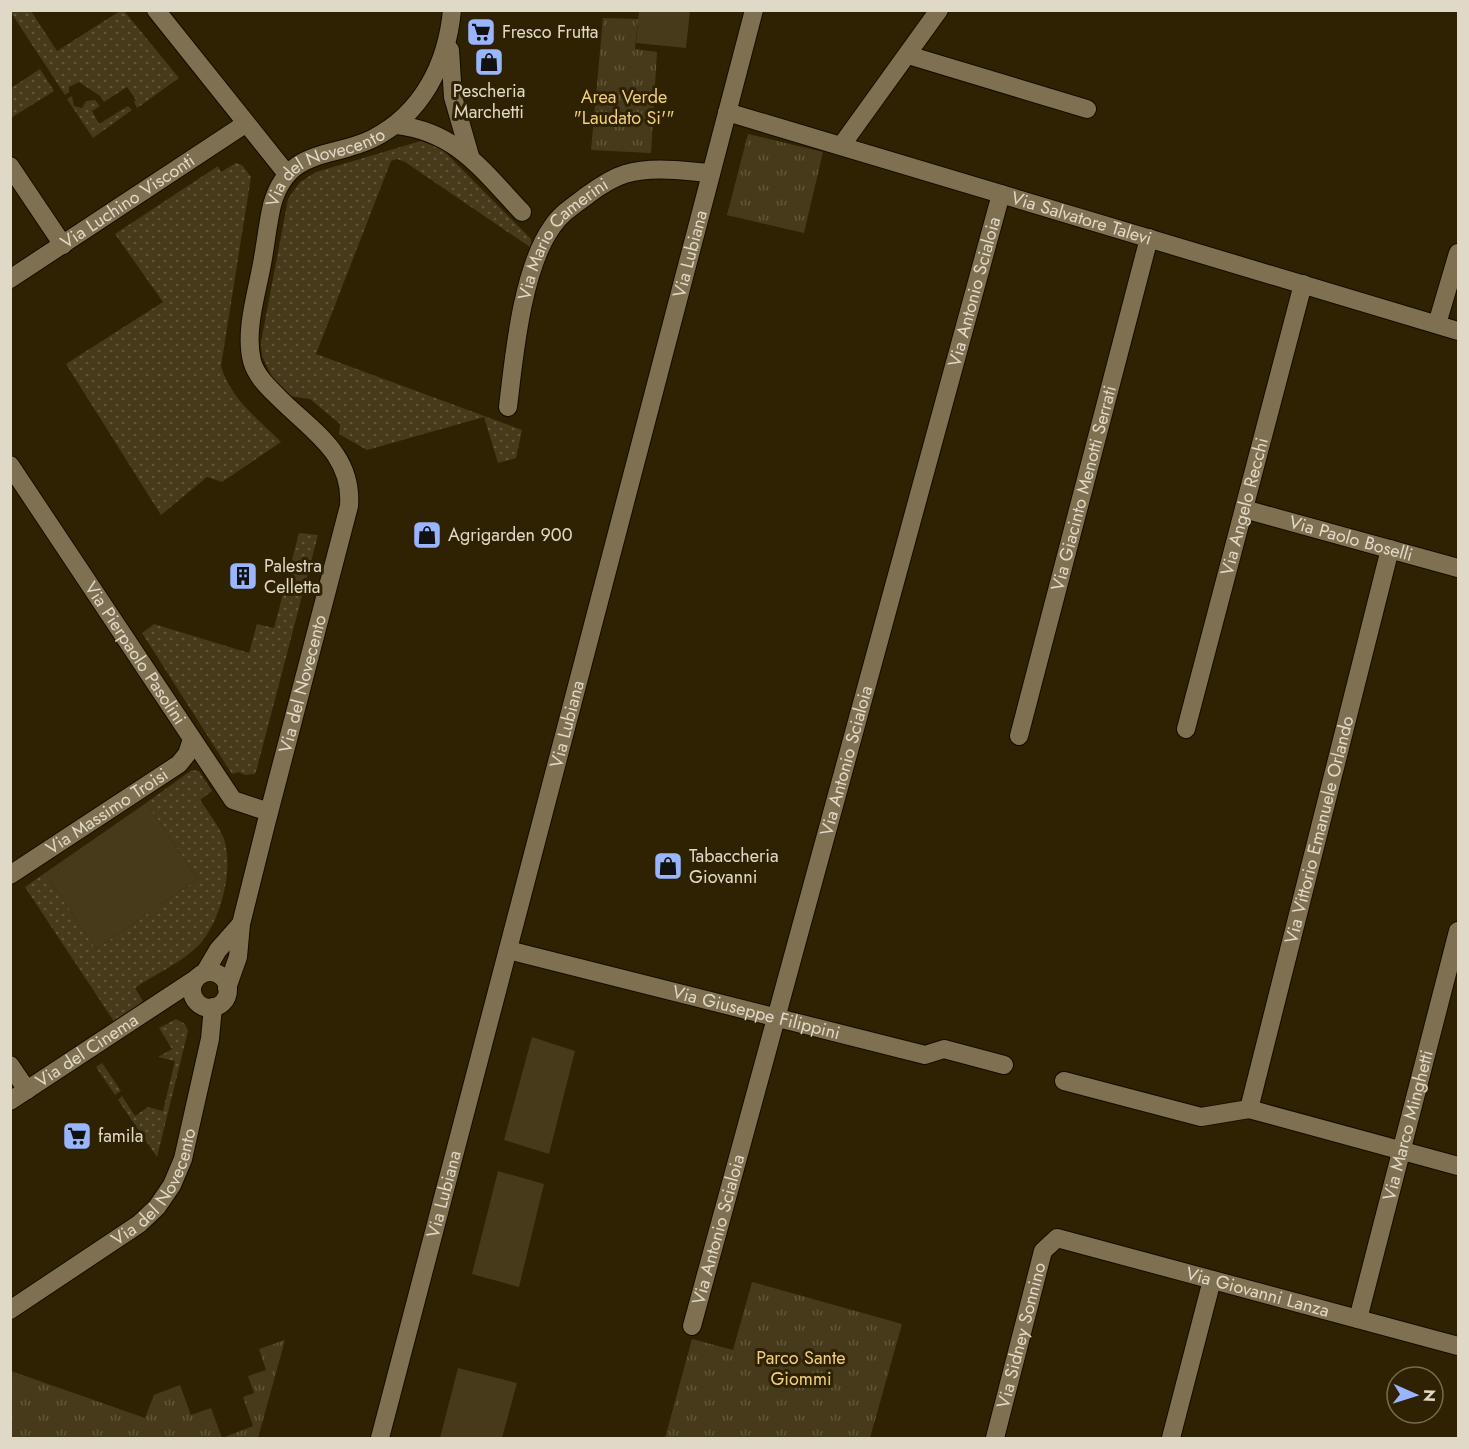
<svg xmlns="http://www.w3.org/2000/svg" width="1469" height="1449" font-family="Jost,sans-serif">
	<defs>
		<pattern id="grass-dots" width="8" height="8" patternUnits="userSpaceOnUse" patternTransform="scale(1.5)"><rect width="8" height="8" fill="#463a1b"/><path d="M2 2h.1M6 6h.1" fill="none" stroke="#60563b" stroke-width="1.8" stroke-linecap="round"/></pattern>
		<pattern id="park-tufts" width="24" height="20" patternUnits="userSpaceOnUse" patternTransform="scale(1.5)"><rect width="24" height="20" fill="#463a1b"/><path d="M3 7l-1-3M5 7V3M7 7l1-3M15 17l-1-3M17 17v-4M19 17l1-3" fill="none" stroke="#60563b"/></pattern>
	</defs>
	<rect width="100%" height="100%" fill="#2e2203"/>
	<path fill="url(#grass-dots)" d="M 10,11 L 31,11 L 57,51 L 120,11 L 124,11 L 179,78 L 137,108 L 134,102 L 136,100 L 127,87 L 104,102 L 100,96 L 79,82 L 69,87 L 69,92 L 65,95 Z
		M 40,69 L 54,91 L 11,118 L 11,88 Z
		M 72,96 L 74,106 L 82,108 L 86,101 L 95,100 L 100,106 L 92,111 L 99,124 L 128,106 L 132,110 L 93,138 L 67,99 Z
		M 421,141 L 442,149 L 531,239 L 530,247 L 405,162 L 397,159 L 391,161 L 316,354 L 522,430 L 516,458 L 498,463 L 484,417 L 367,450 L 339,434 L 340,424 L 310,399 L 288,396 L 274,381 L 262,356 L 261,342 L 288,199 L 300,182 L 316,172 Z
		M 236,163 L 242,165 L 251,177 L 221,366 C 230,398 258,419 281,442 L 222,482 L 207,477 L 161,515 L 66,364 L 163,302 L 115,234 L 218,166 L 221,172 Z
		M 299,533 L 318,535 L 257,768 L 255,774 L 245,775 L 239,772 L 232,774 L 142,633 L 154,624 L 249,653 L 257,624 L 274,628 Z
		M 192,770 L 199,771 L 212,791 L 200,800 C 208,812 219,826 224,839 C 234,869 221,920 200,944 C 183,962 155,974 135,988 L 143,1001 L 115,1023 L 25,887 L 45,873 L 96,949 L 198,879 L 146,803 Z
		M 176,1019 L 185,1024 L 188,1031 L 157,1157 L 118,1100 L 122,1096 L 135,1116 L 148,1107 L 163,1111 L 175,1061 L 158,1057 L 172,1049 L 159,1028 Z
		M 102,1063 L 121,1091 L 115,1095 L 96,1067 Z"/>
	<path fill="url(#park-tufts)" d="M 603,18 L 638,19 L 635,49 L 657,52 L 651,153 L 591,150 Z
		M 748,134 L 823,152 L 804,233 L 727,215 Z
		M 752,1282 L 902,1324 L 870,1438 L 665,1438 L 692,1339 L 733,1350 Z
		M 285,1340 L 258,1438 L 11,1438 L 11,1371 L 145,1418 L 154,1395 L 180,1385 L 191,1415 L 211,1408 L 222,1438 L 253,1426 L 243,1397 L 254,1393 L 248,1376 L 266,1370 L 259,1349 Z"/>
	<path fill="#463a1b" d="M 639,11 L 690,11 L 686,48 L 636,43 Z
		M 146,803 L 198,879 L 96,949 L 45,873 Z
		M 532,1037 L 575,1051 L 549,1154 L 504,1140 Z
		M 498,1171 L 544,1184 L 519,1287 L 472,1274 Z
		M 458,1368 L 517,1383 L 502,1438 L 440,1438 Z"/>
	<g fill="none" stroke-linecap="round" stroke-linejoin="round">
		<g stroke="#140b00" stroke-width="20">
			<g id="street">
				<path d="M 156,10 L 287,174"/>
				<path d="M 450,50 L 453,97 L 470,156"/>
				<path d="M 908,55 L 1087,109"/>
				<path id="s1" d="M 727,112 L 1458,331"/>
				<path d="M 397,125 C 457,132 483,171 522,212"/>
				<path d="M 841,146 L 939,10"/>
				<path d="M 10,166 L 63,245"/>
				<path id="s2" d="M 10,279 L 245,124"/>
				<path d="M 1437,324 L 1458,253"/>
				<path id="s3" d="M 508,407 C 514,356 522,269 552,227 C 561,213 576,204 589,194 C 600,186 612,178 625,174 C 653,166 683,171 711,173"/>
				<path id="s4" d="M 10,465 L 233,800 L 269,812"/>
				<path id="s5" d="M 1244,509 L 1458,568"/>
				<path id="s6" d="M 1186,729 L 1303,284"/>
				<path id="s7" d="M 1019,736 L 1149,238"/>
				<path id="s8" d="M 10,875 L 179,764 L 187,754 L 192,739"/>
				<path id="s9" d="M 508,950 L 925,1055 L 944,1049 L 1004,1065"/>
				<path d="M 205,972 L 218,950 L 241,924"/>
				<circle cx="210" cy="990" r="18"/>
				<path id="s10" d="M 227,988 L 238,957 L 241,924 L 266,824 L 349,506 C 353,454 312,431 279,398 C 268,387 256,376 252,361 C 244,329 258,290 263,258 C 266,241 268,222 272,205 C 288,147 331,159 372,139 C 422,114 447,64 452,10"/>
				<path d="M 10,1065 L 27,1090"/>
				<path d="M 1064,1081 L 1201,1117 L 1249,1109 L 1458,1166"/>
				<path id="s11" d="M 10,1101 L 194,980"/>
				<path id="s12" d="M 1249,1109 L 1390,549"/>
				<path id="s13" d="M 10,1310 L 139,1224 L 157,1207 L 172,1185 L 183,1159 L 210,1039 L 213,1007"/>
				<path id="s14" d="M 1358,1319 L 1458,931"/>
				<path id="s15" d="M 692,1326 L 1001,194"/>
				<path id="s16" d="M 995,1438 L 1043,1251 L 1057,1238 L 1458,1346"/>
				<path d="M 1171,1438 L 1212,1280"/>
			</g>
		</g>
		<g stroke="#140b00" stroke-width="20">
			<g id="secondary">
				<path id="s17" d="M 380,1438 L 754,10"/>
			</g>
		</g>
		<use href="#street" stroke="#7e7050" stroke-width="18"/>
		<use href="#secondary" stroke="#7e7050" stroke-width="18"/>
	</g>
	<defs>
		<g id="supermarket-square" transform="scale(1.5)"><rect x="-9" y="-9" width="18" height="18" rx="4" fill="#99b5fd" stroke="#2e2203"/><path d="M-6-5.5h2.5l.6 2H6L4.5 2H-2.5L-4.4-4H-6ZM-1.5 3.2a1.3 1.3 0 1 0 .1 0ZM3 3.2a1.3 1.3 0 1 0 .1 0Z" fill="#111"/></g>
		<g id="shop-square" transform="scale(1.5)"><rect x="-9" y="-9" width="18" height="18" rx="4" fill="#99b5fd" stroke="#2e2203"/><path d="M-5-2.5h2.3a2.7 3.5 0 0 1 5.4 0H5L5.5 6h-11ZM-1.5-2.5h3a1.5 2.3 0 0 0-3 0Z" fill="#111"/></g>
		<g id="building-square" transform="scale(1.5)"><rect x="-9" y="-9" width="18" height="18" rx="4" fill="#99b5fd" stroke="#2e2203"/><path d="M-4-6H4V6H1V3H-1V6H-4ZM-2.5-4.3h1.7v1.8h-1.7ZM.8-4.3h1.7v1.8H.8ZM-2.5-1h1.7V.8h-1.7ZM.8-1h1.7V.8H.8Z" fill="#111"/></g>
	</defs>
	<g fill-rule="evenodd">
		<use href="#supermarket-square" x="481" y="32"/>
		<use href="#shop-square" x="489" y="62"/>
		<use href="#shop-square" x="427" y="535"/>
		<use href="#building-square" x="243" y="576"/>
		<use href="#shop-square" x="668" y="866"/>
		<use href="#supermarket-square" x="77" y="1136"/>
	</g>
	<g text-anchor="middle" stroke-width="6" stroke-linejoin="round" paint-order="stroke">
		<g font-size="18" fill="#e0d9c8" stroke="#2e2203" text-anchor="start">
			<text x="502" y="38">Fresco Frutta</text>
			<text x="489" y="97" text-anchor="middle">Pescheria<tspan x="489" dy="21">Marchetti</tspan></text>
			<text x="448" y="541">Agrigarden 900</text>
			<text x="264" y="572">Palestra<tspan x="264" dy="21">Celletta</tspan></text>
			<text x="689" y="862">Tabaccheria<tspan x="689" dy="21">Giovanni</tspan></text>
			<text x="98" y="1142">famila</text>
		</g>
		<g font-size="18" fill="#f0ce7d" stroke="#2e2203">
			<text x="624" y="103">Area Verde<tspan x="624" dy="21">"Laudato Si'"</tspan></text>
			<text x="801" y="1364">Parco Sante<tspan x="801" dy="21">Giommi</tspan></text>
		</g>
		<g font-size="18" fill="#e0d9c8" stroke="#2e2203">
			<text dy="6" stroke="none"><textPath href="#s10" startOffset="906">Via del Novecento</textPath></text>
			<text dy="6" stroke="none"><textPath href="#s2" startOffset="141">Via Luchino Visconti</textPath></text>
			<text dy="6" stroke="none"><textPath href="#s1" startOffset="370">Via Salvatore Talevi</textPath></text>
			<text dy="6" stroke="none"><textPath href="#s3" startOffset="183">Via Mario Camerini</textPath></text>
			<text dy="6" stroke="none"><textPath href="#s17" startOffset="1224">Via Lubiana</textPath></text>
			<text dy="6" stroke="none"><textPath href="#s15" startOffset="1072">Via Antonio Scialoia</textPath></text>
			<text dy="6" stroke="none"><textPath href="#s7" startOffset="256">Via Giacinto Menotti Serrati</textPath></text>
			<text dy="6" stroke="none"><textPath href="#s6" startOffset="230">Via Angelo Recchi</textPath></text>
			<text dy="6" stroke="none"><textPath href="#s5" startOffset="111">Via Paolo Boselli</textPath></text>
			<text dy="6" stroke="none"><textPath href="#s4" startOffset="226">Via Pierpaolo Pasolini</textPath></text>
			<text dy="6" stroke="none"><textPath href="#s10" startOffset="314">Via del Novecento</textPath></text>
			<text dy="6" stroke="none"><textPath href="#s17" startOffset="738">Via Lubiana</textPath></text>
			<text dy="6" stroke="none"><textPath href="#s15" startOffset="586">Via Antonio Scialoia</textPath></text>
			<text dy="6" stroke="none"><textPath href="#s8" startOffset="116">Via Massimo Troisi</textPath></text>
			<text dy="6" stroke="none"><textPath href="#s12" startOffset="288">Via Vittorio Emanuele Orlando</textPath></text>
			<text dy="6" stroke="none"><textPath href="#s9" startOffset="256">Via Giuseppe Filippini</textPath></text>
			<text dy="6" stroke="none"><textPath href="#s11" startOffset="92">Via del Cinema</textPath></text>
			<text dy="6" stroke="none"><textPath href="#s14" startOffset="200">Via Marco Minghetti</textPath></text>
			<text dy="6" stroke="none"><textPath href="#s13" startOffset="195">Via del Novecento</textPath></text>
			<text dy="6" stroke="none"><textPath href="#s17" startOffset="252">Via Lubiana</textPath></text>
			<text dy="6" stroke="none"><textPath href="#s15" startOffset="100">Via Antonio Scialoia</textPath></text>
			<text dy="6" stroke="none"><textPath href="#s16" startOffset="420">Via Giovanni Lanza</textPath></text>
			<text dy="6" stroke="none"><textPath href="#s16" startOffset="106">Via Sidney Sonnino</textPath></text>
		</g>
	</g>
	<rect width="1469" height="1449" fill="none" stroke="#e0d9c8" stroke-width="24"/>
	<g transform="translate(1415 1395) rotate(93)"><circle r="28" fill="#2e2203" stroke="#756b52" stroke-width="1.5"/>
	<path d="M0-4.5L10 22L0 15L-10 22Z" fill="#99b5fd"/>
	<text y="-9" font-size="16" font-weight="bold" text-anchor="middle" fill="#e0d9c8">N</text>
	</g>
</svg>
